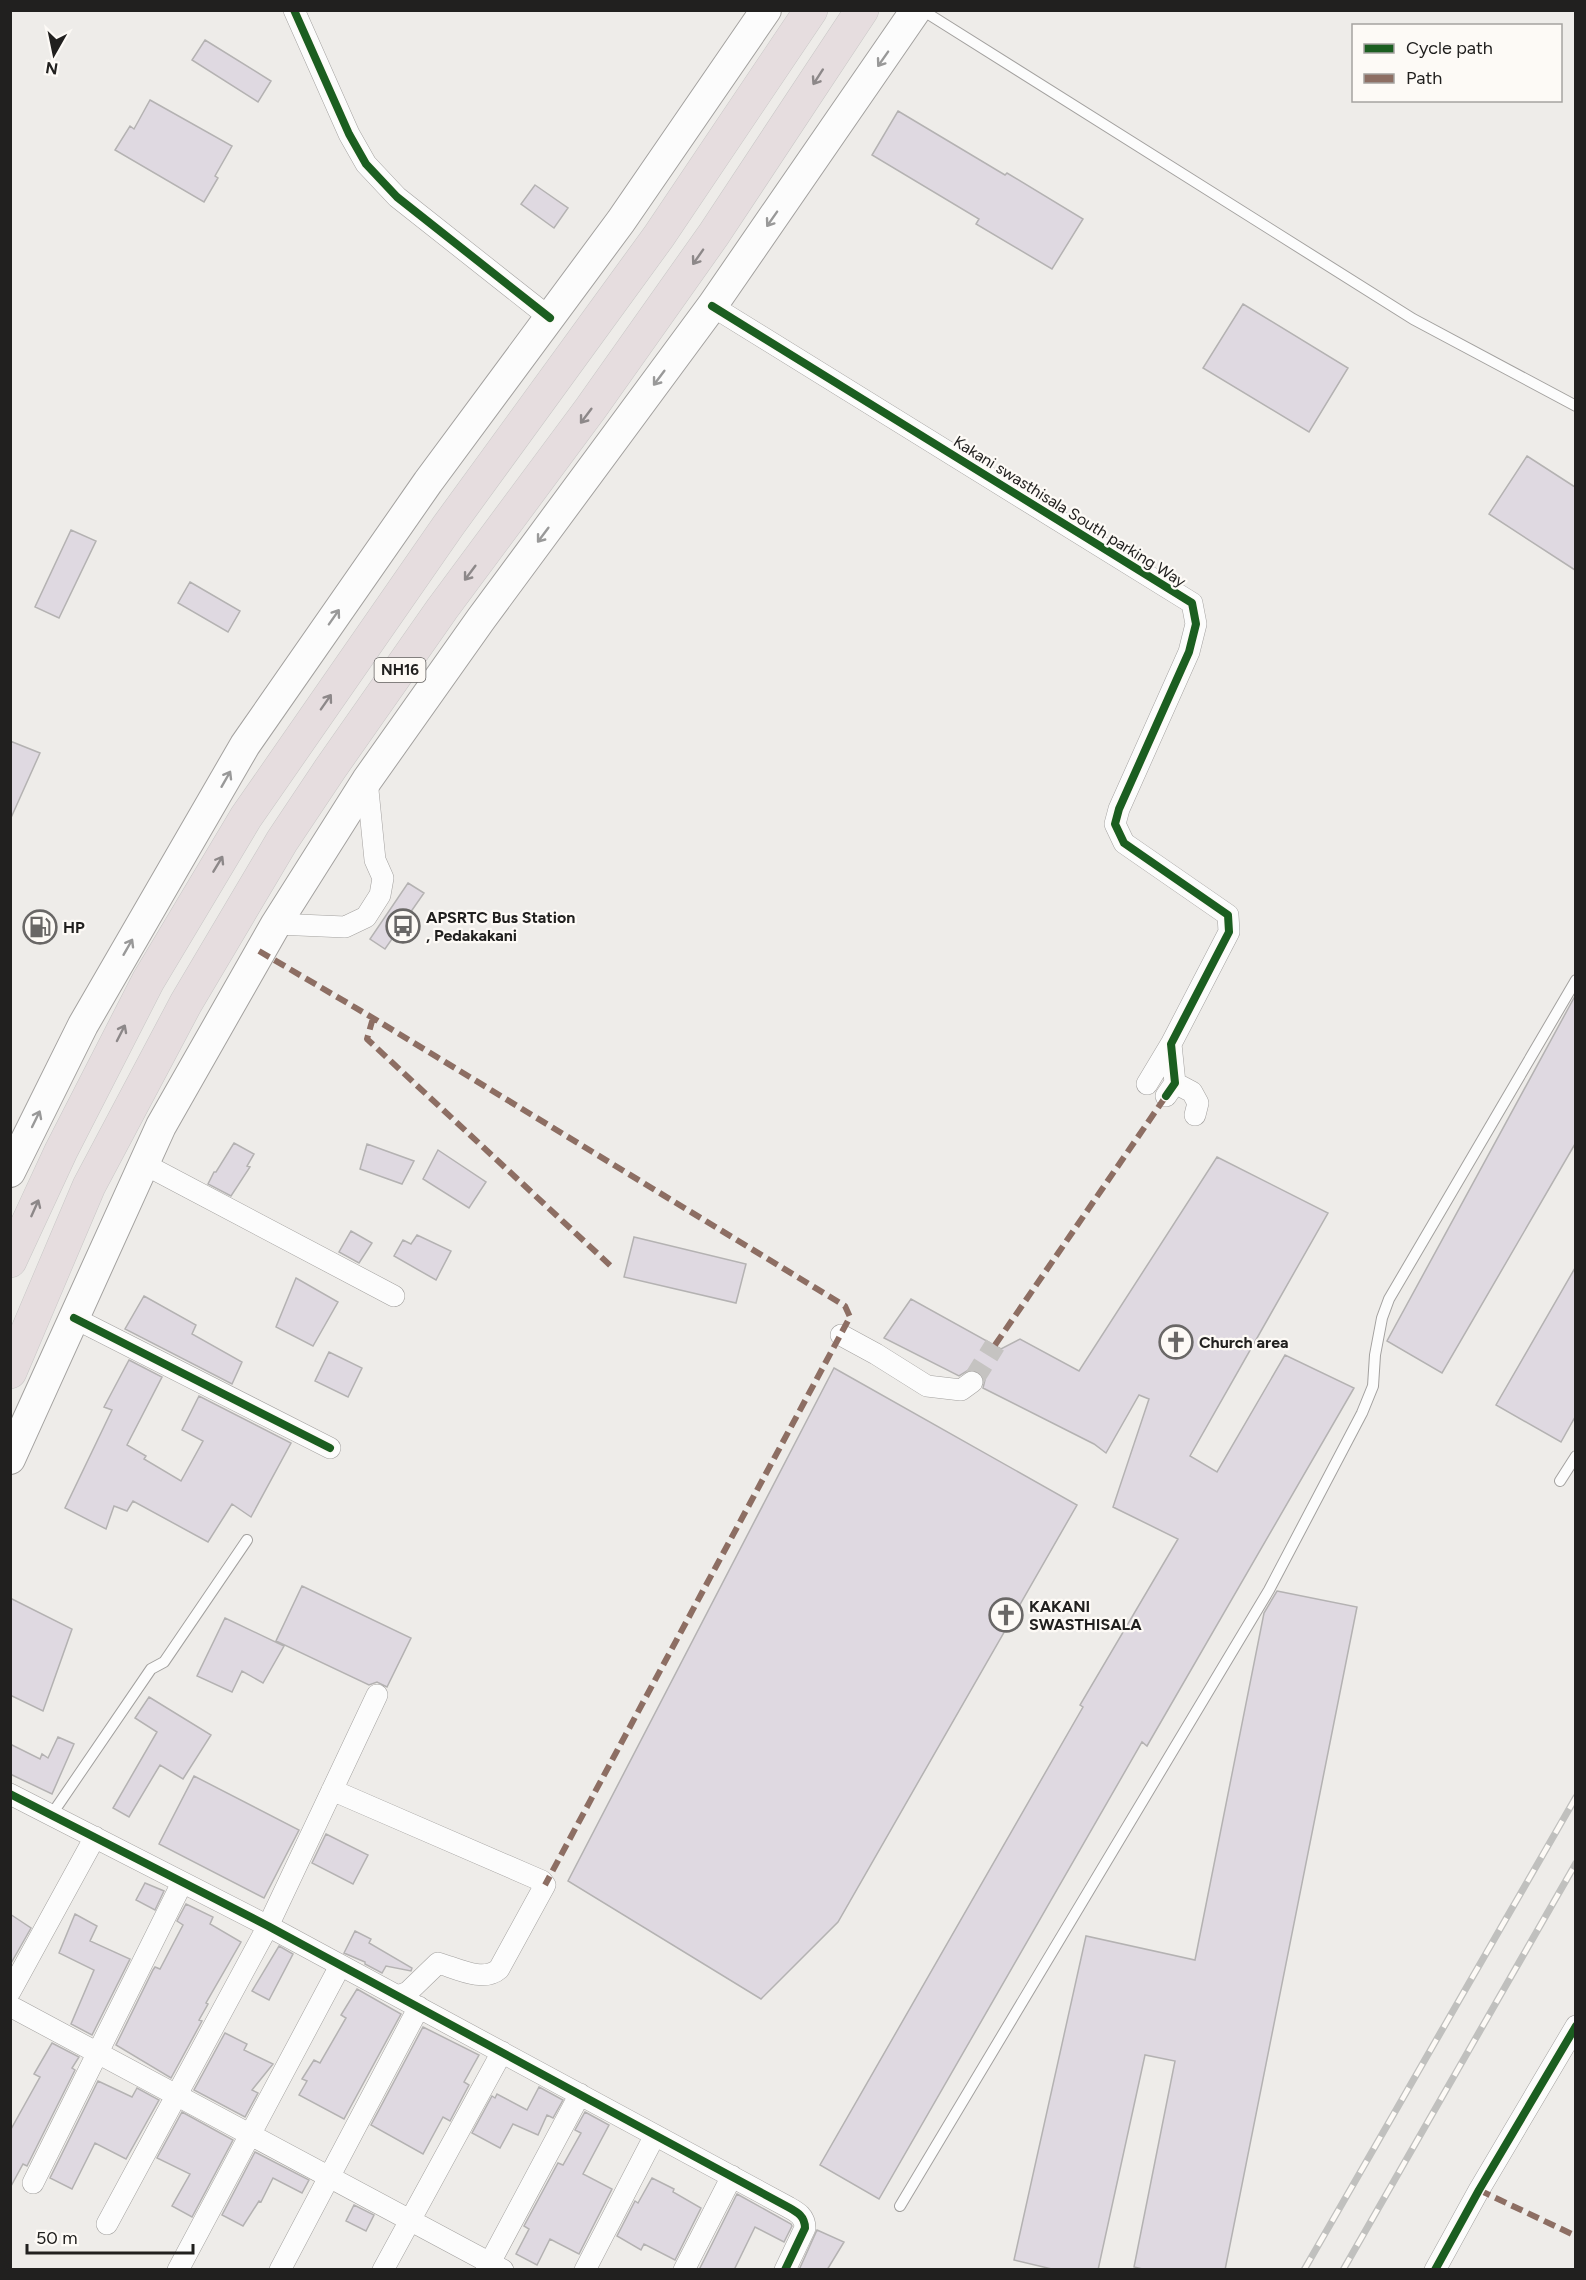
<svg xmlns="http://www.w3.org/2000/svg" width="1586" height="2280" font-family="Figtree,sans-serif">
	<rect width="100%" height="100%" fill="#eeece9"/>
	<path fill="#dfd9e1" stroke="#b4b2b2" stroke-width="1.5" d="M 205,40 L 271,81 L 258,102 L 192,60 Z
		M 150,100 L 232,146 L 215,176 L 218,178 L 204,202 L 115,150 L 130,126 L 134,129 Z
		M 898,111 L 1005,175 L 1007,173 L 1083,219 L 1052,269 L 976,224 L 979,219 L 872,155 Z
		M 535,185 L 568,208 L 554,228 L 521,204 Z
		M 1243,304 L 1348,368 L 1309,432 L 1203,368 Z
		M 1527,456 L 1575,487 L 1575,570 L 1489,514 Z
		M 71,530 L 96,541 L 59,618 L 35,607 Z
		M 190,582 L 240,611 L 228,632 L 178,603 Z
		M 10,741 L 40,753 L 10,820 Z
		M 408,883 L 424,893 L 385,949 L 370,939 Z
		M 1575,996 L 1575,1144 L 1442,1373 L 1387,1341 Z
		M 234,1143 L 254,1154 L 247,1166 L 250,1167 L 231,1196 L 208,1184 L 214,1172 L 216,1172 Z
		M 367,1144 L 414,1161 L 402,1184 L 360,1169 Z
		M 438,1150 L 486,1182 L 469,1208 L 423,1179 Z
		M 1217,1157 L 1328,1213 L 1190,1456 L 1217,1472 L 1285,1355 L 1354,1388 L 1147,1746 L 1142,1742 L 879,2199 L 820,2165 L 1083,1707 L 1080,1705 L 1178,1539 L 1113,1507 L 1149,1399 L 1139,1395 L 1106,1453 L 1094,1444 L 983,1388 L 985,1380 L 978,1371 L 970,1369 L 959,1376 L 884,1338 L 911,1299 L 1001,1349 L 1020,1339 L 1079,1371 Z
		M 351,1231 L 372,1243 L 359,1263 L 339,1252 Z
		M 417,1235 L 451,1251 L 436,1280 L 394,1256 L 403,1240 L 411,1244 Z
		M 634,1237 L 746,1264 L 736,1303 L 624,1277 Z
		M 1575,1268 L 1575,1417 L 1561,1442 L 1496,1405 Z
		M 296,1278 L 338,1302 L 313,1346 L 276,1327 Z
		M 144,1296 L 196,1325 L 192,1334 L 242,1362 L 232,1384 L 125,1329 Z
		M 329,1352 L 362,1368 L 348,1397 L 315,1381 Z
		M 129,1360 L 162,1377 L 127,1445 L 146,1456 L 144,1459 L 181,1481 L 203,1441 L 182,1430 L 199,1396 L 291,1443 L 251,1517 L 232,1504 L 208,1542 L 133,1501 L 127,1511 L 114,1506 L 106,1529 L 65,1508 L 112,1410 L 104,1407 Z
		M 834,1368 L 1077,1505 L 838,1922 L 761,1999 L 568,1881 Z
		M 302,1586 L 411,1638 L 387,1687 L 377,1682 L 369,1685 L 276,1641 Z
		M 1277,1591 L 1357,1607 L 1225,2270 L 1147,2270 L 1134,2267 L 1175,2061 L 1145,2055 L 1098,2270 L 1056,2270 L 1014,2260 L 1086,1936 L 1195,1960 L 1264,1613 Z
		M 10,1598 L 72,1629 L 43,1711 L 10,1695 Z
		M 225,1618 L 284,1646 L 263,1683 L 242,1671 L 232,1692 L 197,1676 Z
		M 149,1697 L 211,1735 L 183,1779 L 160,1765 L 129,1817 L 113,1808 L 157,1732 L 135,1718 Z
		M 58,1737 L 74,1744 L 52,1794 L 10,1774 L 10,1744 L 40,1759 L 42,1754 L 48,1758 Z
		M 194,1776 L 299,1830 L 264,1898 L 159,1844 Z
		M 326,1834 L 368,1855 L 353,1884 L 312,1863 Z
		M 145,1883 L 164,1891 L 155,1910 L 136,1900 Z
		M 186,1904 L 213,1917 L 210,1924 L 241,1942 L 206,2003 L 208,2004 L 199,2020 L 202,2021 L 171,2078 L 116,2045 L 153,1970 L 155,1967 L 160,1969 L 183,1925 L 177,1921 Z
		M 10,1914 L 31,1928 L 10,1965 Z
		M 75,1914 L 97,1926 L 90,1941 L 130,1959 L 92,2035 L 71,2024 L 94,1970 L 59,1953 Z
		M 355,1931 L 371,1939 L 369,1943 L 412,1968 L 411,1971 L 386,1966 L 382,1973 L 365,1964 L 365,1962 L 344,1953 Z
		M 279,1946 L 293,1954 L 269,2000 L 252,1991 Z
		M 357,1989 L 401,2014 L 344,2119 L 299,2095 L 307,2081 L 302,2079 L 314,2060 L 320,2063 L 346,2018 L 341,2015 Z
		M 423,2027 L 479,2055 L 464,2082 L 469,2085 L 450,2121 L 443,2117 L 423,2154 L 371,2125 Z
		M 225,2033 L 247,2044 L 244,2050 L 273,2064 L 252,2090 L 258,2093 L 245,2117 L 194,2090 Z
		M 52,2043 L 79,2057 L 72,2068 L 75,2070 L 27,2166 L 23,2164 L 10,2188 L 10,2131 L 40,2077 L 34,2074 Z
		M 98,2081 L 132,2097 L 137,2088 L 159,2100 L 126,2159 L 95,2143 L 72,2189 L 50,2178 Z
		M 539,2087 L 563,2100 L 553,2118 L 547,2115 L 538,2135 L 513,2124 L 500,2148 L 472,2133 L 492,2096 L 495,2098 L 497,2094 L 527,2110 Z
		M 182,2112 L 233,2140 L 192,2217 L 172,2206 L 190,2174 L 157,2158 Z
		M 585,2112 L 609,2125 L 583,2174 L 612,2189 L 579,2254 L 550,2239 L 537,2265 L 516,2254 L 529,2229 L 524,2226 L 558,2163 L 563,2165 L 581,2133 L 575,2130 Z
		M 255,2152 L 309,2180 L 302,2193 L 273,2178 L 261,2202 L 259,2201 L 243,2226 L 222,2215 Z
		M 652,2178 L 674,2189 L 673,2192 L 701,2208 L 675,2260 L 644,2244 L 641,2250 L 617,2236 L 635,2201 L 638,2203 Z
		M 737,2194 L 791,2224 L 792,2226 L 784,2242 L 755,2227 L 734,2270 L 699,2270 Z
		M 354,2205 L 374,2215 L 366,2231 L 346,2221 Z
		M 817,2230 L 844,2242 L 827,2270 L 799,2270 Z"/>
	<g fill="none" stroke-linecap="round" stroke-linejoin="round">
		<path stroke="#c5c3c1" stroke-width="21" stroke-dasharray="21 10" stroke-linecap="butt" d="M 972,1382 L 995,1345"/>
		<g stroke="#a3a19f" stroke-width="12">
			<path id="service" d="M 922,10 L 1413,319 L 1576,406
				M 1560,1481 L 1576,1456
				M 52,1814 L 151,1669 L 164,1662 L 247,1540
				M 900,2206 L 1269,1590 L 1362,1413 L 1373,1386 L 1375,1355 L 1382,1318 L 1389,1299 L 1576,980"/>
		</g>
		<g stroke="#a3a19f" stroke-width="22">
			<path id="minor" d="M 294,10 L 349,134 L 366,164 L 397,197 L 550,318
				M 712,306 L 1192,603 L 1196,624 L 1189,652 L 1119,809 L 1115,824 L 1124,843 L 1228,915 L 1229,932 L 1171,1044 L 1175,1083 L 1166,1096
				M 276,924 L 345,927 L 366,917 L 380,895 L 383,878 L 375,860 L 367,780
				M 1175,1083 L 1192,1092 L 1198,1103 L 1195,1115
				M 1147,1084 L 1171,1044
				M 144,1164 L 394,1296
				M 74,1318 L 330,1448
				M 841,1335 L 876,1354 L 927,1386 L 961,1390 L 972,1382
				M 332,1790 L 542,1881 L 545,1885 L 499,1969 C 483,1983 456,1968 438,1963 L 408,1992 L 398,1996
				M 10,1794 L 268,1926 L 788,2207 C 797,2212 805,2216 805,2228 L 785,2270
				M 10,1992 L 95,1837
				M 10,2006 L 503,2270
				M 33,2183 L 182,1883
				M 107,2224 L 268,1926 L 377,1695
				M 178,2270 L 340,1966
				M 280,2270 L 419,2007
				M 383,2270 L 502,2052
				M 486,2270 L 580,2094
				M 585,2270 L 655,2135
				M 684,2270 L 732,2176
				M 1435,2270 L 1479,2190 L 1576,2026"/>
		</g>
		<g stroke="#a3a19f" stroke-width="32">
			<path id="secondary" d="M 10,1172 L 83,1025 L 245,745 L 428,482 L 621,221 L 766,10
				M 10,1459 L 161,1126 L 276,924 L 367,780 L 481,619 L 712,306 L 916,10"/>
		</g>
		<g stroke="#c8c7c6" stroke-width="34">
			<path id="trunk" d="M 10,1261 L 61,1151 L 148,981 L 246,817 L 448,526 L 659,236 L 811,10
				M 10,1372 L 89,1186 L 186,1003 L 282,841 L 330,769 L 442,609 L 591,408 L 714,234 L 862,10"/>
		</g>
		<use href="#service" stroke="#fcfcfc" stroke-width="10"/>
		<use href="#minor" stroke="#fcfcfc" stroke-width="21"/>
		<use href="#secondary" stroke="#fcfcfc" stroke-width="30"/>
		<use href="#trunk" stroke="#e6dddf" stroke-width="33"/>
		<g stroke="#c0c0be" stroke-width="7">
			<path id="rail" d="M 1304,2270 L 1576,1797
				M 1343,2270 L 1576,1863"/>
		</g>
		<use href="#rail" stroke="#fdfaf6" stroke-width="4.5" stroke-dasharray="14" stroke-linecap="butt"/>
		<path stroke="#8d6e63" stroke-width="6" stroke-dasharray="12 6" stroke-linecap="butt" d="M 259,951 L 373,1018 L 845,1306 L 850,1317 L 545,1885
			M 373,1018 L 367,1039 L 613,1268
			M 995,1345 L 1166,1096
			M 1479,2190 L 1576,2236"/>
		<g stroke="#fdfaf6" stroke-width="11">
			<path id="cycleway" d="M 294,10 L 349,134 L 366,164 L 397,197 L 550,318
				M 712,306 L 1192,603 L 1196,624 L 1189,652 L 1119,809 L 1115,824 L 1124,843 L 1228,915 L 1229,932 L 1171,1044 L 1175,1083 L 1166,1096
				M 74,1318 L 330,1448
				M 10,1794 L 268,1926 L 788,2207 C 797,2212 805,2216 805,2228 L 785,2270
				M 1435,2270 L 1479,2190 L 1576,2026"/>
		</g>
		<use href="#cycleway" stroke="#1b5e20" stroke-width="8"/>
	</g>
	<defs><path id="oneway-shaft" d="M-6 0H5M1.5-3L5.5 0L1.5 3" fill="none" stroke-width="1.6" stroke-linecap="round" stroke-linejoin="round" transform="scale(1.5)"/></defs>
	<g stroke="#999">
		<use href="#oneway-shaft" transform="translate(883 59) rotate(125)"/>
		<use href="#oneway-shaft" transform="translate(772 219) rotate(125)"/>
		<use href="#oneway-shaft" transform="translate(659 378) rotate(127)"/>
		<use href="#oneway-shaft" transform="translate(543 535) rotate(127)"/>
		<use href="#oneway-shaft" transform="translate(334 617) rotate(-55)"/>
		<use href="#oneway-shaft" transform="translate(226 779) rotate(-60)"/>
		<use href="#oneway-shaft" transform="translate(128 947) rotate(-60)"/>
		<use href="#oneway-shaft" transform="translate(36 1119) rotate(-64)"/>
	</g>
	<g stroke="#8d8889">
		<use href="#oneway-shaft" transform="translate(818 77) rotate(123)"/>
		<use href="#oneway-shaft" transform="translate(698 257) rotate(125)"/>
		<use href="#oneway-shaft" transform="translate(586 416) rotate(127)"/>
		<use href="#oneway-shaft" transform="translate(470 573) rotate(127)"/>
		<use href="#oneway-shaft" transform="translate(326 702) rotate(-55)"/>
		<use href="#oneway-shaft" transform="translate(218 864) rotate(-59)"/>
		<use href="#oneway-shaft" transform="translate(121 1033) rotate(-63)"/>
		<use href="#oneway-shaft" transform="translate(35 1208) rotate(-66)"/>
	</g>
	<defs>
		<g id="bus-ring" transform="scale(1.725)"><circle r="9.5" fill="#fdfaf6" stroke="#696766" stroke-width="1.5"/><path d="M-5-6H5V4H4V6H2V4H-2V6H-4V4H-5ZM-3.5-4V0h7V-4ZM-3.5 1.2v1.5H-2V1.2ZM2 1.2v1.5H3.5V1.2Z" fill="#696766"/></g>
		<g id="fuel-ring" transform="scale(1.725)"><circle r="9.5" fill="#fdfaf6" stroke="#696766" stroke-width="1.5"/><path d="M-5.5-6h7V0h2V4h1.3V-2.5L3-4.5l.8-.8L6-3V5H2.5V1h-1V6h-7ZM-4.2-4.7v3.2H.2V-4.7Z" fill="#696766"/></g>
		<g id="church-ring" transform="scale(1.725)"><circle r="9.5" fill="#fdfaf6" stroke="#696766" stroke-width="1.5"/><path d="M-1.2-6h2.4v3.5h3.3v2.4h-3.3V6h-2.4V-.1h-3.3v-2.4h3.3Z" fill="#696766"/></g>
	</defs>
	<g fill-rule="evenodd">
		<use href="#bus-ring" x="403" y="926"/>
		<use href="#fuel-ring" x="40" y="927"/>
		<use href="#church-ring" x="1176" y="1342"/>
		<use href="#church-ring" x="1006" y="1615"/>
	</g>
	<g text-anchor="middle" stroke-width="4.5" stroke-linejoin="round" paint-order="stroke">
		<rect fill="#fdfaf6" stroke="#636160" stroke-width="1.5" x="374.5" y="658" width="51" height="24" rx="4.5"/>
		<g font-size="15" font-weight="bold" fill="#21201f">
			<text x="400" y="675">NH16</text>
		</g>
		<g font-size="16" fill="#21201f" stroke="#fdfaf6">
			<text transform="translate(1070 511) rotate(32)" y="6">Kakani swasthisala South parking Way</text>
		</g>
		<g font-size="16" font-weight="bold" fill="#21201f" stroke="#fdfaf6" text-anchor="start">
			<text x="426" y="923">APSRTC Bus Station<tspan x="426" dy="18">, Pedakakani</tspan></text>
			<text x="63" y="933">HP</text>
			<text x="1199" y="1348">Church area</text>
			<text x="1029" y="1612">KAKANI<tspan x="1029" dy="18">SWASTHISALA</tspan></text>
		</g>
	</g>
	<rect width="1586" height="2280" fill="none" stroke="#21201f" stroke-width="24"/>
	<rect x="1352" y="24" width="210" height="78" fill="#fdfaf6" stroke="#a5a3a0" stroke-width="1.5"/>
	<rect x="1364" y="44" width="30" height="9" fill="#1b5e20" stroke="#a5a3a0" stroke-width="1.5"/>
	<text x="1406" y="54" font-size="18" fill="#21201f">Cycle path</text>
	<rect x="1364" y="74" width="30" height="9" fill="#8d6e63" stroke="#a5a3a0" stroke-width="1.5"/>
	<text x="1406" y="84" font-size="18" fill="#21201f">Path</text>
	<g transform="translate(54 54) rotate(189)" stroke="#fdfaf6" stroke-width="4.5" paint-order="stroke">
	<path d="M0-4.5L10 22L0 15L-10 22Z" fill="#21201f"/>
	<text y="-9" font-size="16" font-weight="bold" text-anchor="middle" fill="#21201f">N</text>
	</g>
	<path d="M27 2244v9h166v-9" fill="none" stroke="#21201f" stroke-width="3"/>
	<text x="36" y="2244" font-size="18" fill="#21201f" stroke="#fdfaf6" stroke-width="4.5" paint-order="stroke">50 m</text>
</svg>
